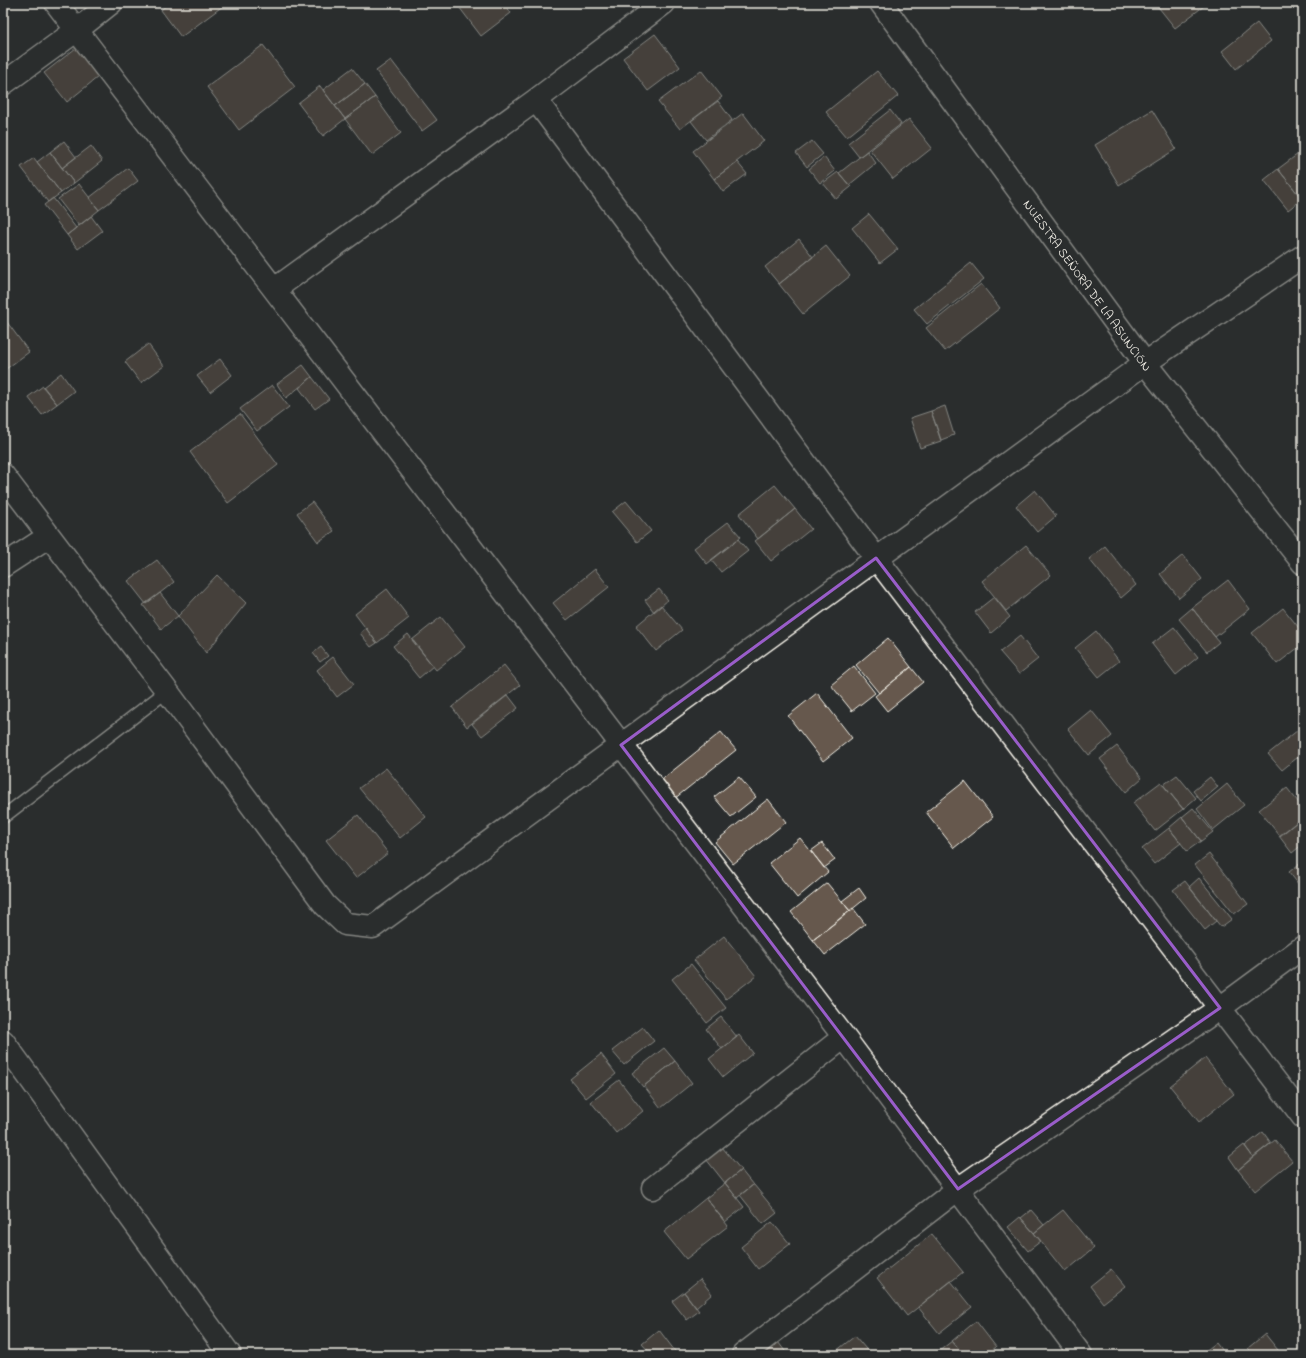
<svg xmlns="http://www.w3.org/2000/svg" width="1306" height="1358" font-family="'Indie Flower',sans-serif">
	<rect width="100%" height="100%" fill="#2a2d2e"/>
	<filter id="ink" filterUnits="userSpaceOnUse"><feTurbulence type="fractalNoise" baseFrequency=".025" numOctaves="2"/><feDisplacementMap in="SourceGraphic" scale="8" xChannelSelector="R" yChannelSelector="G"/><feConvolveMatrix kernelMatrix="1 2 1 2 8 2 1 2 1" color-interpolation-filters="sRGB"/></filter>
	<g filter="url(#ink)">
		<path fill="#66594d" stroke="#f4f1e8" d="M 169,3 L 227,3 L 181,37 L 161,10 Z
			M 456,3 L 504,3 L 511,13 L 481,36 Z
			M 1155,3 L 1208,3 L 1175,28 Z
			M 1257,23 L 1271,41 L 1236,69 L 1222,51 Z
			M 655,34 L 680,67 L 648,91 L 623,58 Z
			M 263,45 L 295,87 L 239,130 L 207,87 Z
			M 76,48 L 98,77 L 67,102 L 44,73 Z
			M 391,60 L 437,120 L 422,131 L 376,71 Z
			M 352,68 L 365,84 L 335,106 L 323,90 Z
			M 701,70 L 722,97 L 680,129 L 658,102 Z
			M 877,71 L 898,96 L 847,137 L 826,112 Z
			M 365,84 L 375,97 L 345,119 L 335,106 Z
			M 320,86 L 345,119 L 323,136 L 298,103 Z
			M 375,97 L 401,133 L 372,155 L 345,119 Z
			M 718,101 L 732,120 L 706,140 L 691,121 Z
			M 890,110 L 901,124 L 859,157 L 848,143 Z
			M 1152,110 L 1176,149 L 1119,185 L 1095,145 Z
			M 743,113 L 764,141 L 714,179 L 693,151 Z
			M 909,119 L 932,148 L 893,179 L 870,150 Z
			M 64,141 L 76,157 L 62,168 L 50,152 Z
			M 812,141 L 823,154 L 807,167 L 796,153 Z
			M 91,146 L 102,161 L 74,183 L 62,168 Z
			M 867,151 L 876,163 L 849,185 L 839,173 Z
			M 1302,151 L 1303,153 L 1303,200 L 1278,169 Z
			M 50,152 L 74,183 L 61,193 L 37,162 Z
			M 824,157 L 835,171 L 820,183 L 809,169 Z
			M 34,158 L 61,193 L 48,202 L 21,167 Z
			M 737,162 L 747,174 L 723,192 L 714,179 Z
			M 128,168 L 138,181 L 99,210 L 89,198 Z
			M 1278,169 L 1302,199 L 1288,210 L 1264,180 Z
			M 838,172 L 851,187 L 836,199 L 823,183 Z
			M 79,184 L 99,210 L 79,226 L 58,199 Z
			M 53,198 L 76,228 L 67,235 L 44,205 Z
			M 869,214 L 898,249 L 880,263 L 852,228 Z
			M 91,216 L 102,231 L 78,249 L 67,235 Z
			M 799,239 L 813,257 L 779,284 L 765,267 Z
			M 826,246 L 850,276 L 803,314 L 779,284 Z
			M 971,263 L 984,279 L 927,324 L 914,309 Z
			M 981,284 L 1000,308 L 945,351 L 926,328 Z
			M 4,318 L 29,352 L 6,369 L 3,366 Z
			M 148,344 L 164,366 L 141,383 L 125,362 Z
			M 220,359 L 232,375 L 210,392 L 197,376 Z
			M 303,365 L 312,377 L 286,398 L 277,384 Z
			M 61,373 L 74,391 L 57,404 L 43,387 Z
			M 312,377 L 329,399 L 315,409 L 299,388 Z
			M 272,385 L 289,407 L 257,431 L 240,409 Z
			M 43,386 L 57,404 L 42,415 L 28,397 Z
			M 945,406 L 954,435 L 941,440 L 931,411 Z
			M 931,411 L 941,441 L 920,448 L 910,418 Z
			M 240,414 L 278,465 L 228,503 L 190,452 Z
			M 775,485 L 795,509 L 758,539 L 739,514 Z
			M 1035,490 L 1056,516 L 1037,532 L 1016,506 Z
			M 626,501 L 651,531 L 637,542 L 612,512 Z
			M 312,502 L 334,531 L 318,542 L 297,513 Z
			M 795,509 L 811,529 L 771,561 L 755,541 Z
			M 728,522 L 741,537 L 707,564 L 694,548 Z
			M 738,539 L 748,551 L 721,572 L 711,560 Z
			M 1026,545 L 1051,575 L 1006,611 L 982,581 Z
			M 1105,546 L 1136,585 L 1121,598 L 1089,559 Z
			M 1183,555 L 1202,579 L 1179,598 L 1160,574 Z
			M 157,560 L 174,582 L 146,604 L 128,581 Z
			M 595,569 L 609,587 L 567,620 L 553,603 Z
			M 217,575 L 246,603 L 206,653 L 178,616 Z
			M 1228,580 L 1250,609 L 1215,637 L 1192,608 Z
			M 387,589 L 409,618 L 377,643 L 355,614 Z
			M 659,589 L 668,600 L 654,612 L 645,600 Z
			M 160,593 L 178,616 L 161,629 L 143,605 Z
			M 994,597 L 1010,617 L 991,633 L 975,612 Z
			M 661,605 L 682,630 L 656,651 L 636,626 Z
			M 1192,608 L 1219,642 L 1207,652 L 1179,619 Z
			M 1283,608 L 1303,633 L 1303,644 L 1277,664 L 1252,633 Z
			M 441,617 L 465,647 L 436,670 L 412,640 Z
			M 1174,627 L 1198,657 L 1176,675 L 1152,644 Z
			M 366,628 L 377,643 L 371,647 L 360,633 Z
			M 1096,631 L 1119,661 L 1099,677 L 1075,648 Z
			M 408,634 L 433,666 L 419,678 L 393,646 Z
			M 1020,636 L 1038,659 L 1019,674 L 1000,652 Z
			M 888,638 L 911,667 L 879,693 L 856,665 Z
			M 321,647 L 328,656 L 320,662 L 313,653 Z
			M 333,657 L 354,684 L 337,697 L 317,670 Z
			M 504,665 L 520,685 L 467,727 L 452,707 Z
			M 854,666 L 875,693 L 852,711 L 831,685 Z
			M 911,667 L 923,682 L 887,711 L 875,696 Z
			M 817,693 L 852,738 L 823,761 L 788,716 Z
			M 508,695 L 518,708 L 482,736 L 472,724 Z
			M 1091,710 L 1112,736 L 1089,755 L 1068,729 Z
			M 1303,726 L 1303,753 L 1282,770 L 1268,754 Z
			M 721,732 L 736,750 L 674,799 L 660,781 Z
			M 1117,746 L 1142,778 L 1126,792 L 1100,759 Z
			M 386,768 L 426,817 L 400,838 L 359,788 Z
			M 1177,775 L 1196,798 L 1183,809 L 1163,785 Z
			M 739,777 L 756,797 L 731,817 L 714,797 Z
			M 1210,777 L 1218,787 L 1201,801 L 1193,791 Z
			M 965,781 L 993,817 L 954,848 L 926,812 Z
			M 1161,782 L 1183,809 L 1155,831 L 1133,803 Z
			M 1227,784 L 1244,805 L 1213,830 L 1197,809 Z
			M 1287,788 L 1303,808 L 1303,817 L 1280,836 L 1259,810 Z
			M 768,799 L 786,822 L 733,864 L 715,842 Z
			M 1193,808 L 1213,832 L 1201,841 L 1182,817 Z
			M 358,815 L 388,853 L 356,878 L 326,840 Z
			M 1182,817 L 1201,841 L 1187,851 L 1169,828 Z
			M 1303,817 L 1303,844 L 1292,853 L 1279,836 Z
			M 1169,828 L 1181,843 L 1154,864 L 1142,849 Z
			M 800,838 L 828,872 L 797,898 L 769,863 Z
			M 822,843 L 835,860 L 824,868 L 811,851 Z
			M 1209,854 L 1248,904 L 1234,914 L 1195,865 Z
			M 1303,861 L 1303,890 L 1289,872 Z
			M 1199,878 L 1232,919 L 1221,927 L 1189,887 Z
			M 1185,881 L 1216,921 L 1205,930 L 1173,890 Z
			M 827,883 L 850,911 L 813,940 L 791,912 Z
			M 859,888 L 866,898 L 850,911 L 842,901 Z
			M 853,908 L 865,924 L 825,955 L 813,940 Z
			M 724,936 L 756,976 L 726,999 L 694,960 Z
			M 691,964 L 726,1008 L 707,1023 L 672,979 Z
			M 721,1017 L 737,1037 L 722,1049 L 706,1029 Z
			M 643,1027 L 654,1041 L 624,1065 L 612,1051 Z
			M 739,1035 L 753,1053 L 723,1077 L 709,1059 Z
			M 664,1048 L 675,1061 L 643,1087 L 632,1073 Z
			M 601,1054 L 616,1074 L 586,1098 L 570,1079 Z
			M 1205,1058 L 1234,1094 L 1199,1122 L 1170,1086 Z
			M 675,1061 L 692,1083 L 661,1108 L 644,1086 Z
			M 619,1080 L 643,1111 L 616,1133 L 591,1102 Z
			M 1263,1132 L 1271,1143 L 1253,1157 L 1245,1146 Z
			M 1275,1140 L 1292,1161 L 1255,1191 L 1238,1170 Z
			M 1244,1145 L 1253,1157 L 1238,1170 L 1229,1157 Z
			M 722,1147 L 741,1170 L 725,1183 L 706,1159 Z
			M 741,1170 L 753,1185 L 737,1198 L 725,1183 Z
			M 725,1183 L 744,1207 L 725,1222 L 706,1198 Z
			M 753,1185 L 754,1185 L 777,1213 L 763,1224 L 740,1195 Z
			M 706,1198 L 728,1226 L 686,1259 L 664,1232 Z
			M 1031,1210 L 1044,1225 L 1034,1233 L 1021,1218 Z
			M 1063,1210 L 1094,1248 L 1065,1272 L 1034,1233 Z
			M 1020,1217 L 1041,1241 L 1028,1251 L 1008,1227 Z
			M 772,1222 L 790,1244 L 758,1269 L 741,1247 Z
			M 932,1234 L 963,1272 L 907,1316 L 877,1278 Z
			M 1111,1269 L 1125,1286 L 1103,1303 L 1090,1286 Z
			M 700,1279 L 712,1294 L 696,1308 L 684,1292 Z
			M 951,1281 L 972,1307 L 939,1333 L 918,1307 Z
			M 684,1292 L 699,1311 L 687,1320 L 672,1301 Z
			M 976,1321 L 996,1347 L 986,1355 L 964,1355 L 952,1341 Z
			M 659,1330 L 678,1355 L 652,1355 L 642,1344 Z
			M 1265,1334 L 1282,1355 L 1254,1355 L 1248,1348 Z
			M 855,1336 L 871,1355 L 831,1355 Z
			M 775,1338 L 788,1355 L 759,1355 Z
			M 952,1341 L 964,1355 L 934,1355 Z
			M 1216,1343 L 1225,1355 L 1200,1355 Z"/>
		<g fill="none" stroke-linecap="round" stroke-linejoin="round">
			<g stroke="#f4f1e8" stroke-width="15">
				<path id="service" d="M 3,817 L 167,691"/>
			</g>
			<g stroke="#f4f1e8" stroke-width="25">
				<path id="minor" d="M 56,3 L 844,1037 L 1081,1355
					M 881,3 L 1145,363 L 1303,563
					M 3,84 L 77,30 L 111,3
					M 536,100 L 876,558 L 1303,1117
					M 275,289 L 536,100 L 664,3
					M 3,475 L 167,691 L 325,905 L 345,924 L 373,927 L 621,745 L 1145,363 L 1303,256
					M 3,566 L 49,536
					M 3,1041 L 230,1355
					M 653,1188 L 844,1037
					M 743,1355 L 958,1189 L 1220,1008 L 1303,947"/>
			</g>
			<use href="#service" stroke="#2a2d2e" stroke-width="12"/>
			<use href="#minor" stroke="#2a2d2e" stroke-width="22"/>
		</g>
	</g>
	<path d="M0 0H1306V1358H0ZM 876,558 L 1220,1008 L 958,1189 L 621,745 Z" fill="#2a2d2e" fill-opacity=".55" fill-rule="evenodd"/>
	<path fill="none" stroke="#995dc9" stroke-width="3" stroke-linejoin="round" d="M 876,558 L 1220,1008 L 958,1189 L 621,745 Z"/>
	<g text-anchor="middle" stroke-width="3" stroke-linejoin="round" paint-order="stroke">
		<g font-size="13" fill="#f4f1e8" stroke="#2a2d2e">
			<text transform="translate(1088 285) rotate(54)" y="5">NUESTRA SEÑORA DE LA ASUNCIÓN</text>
		</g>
	</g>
	<rect width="1306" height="1358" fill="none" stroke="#2a2d2e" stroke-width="16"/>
	<rect x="8" y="8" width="1290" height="1342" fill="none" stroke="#f4f1e8" stroke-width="1.5" filter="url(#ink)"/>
</svg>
